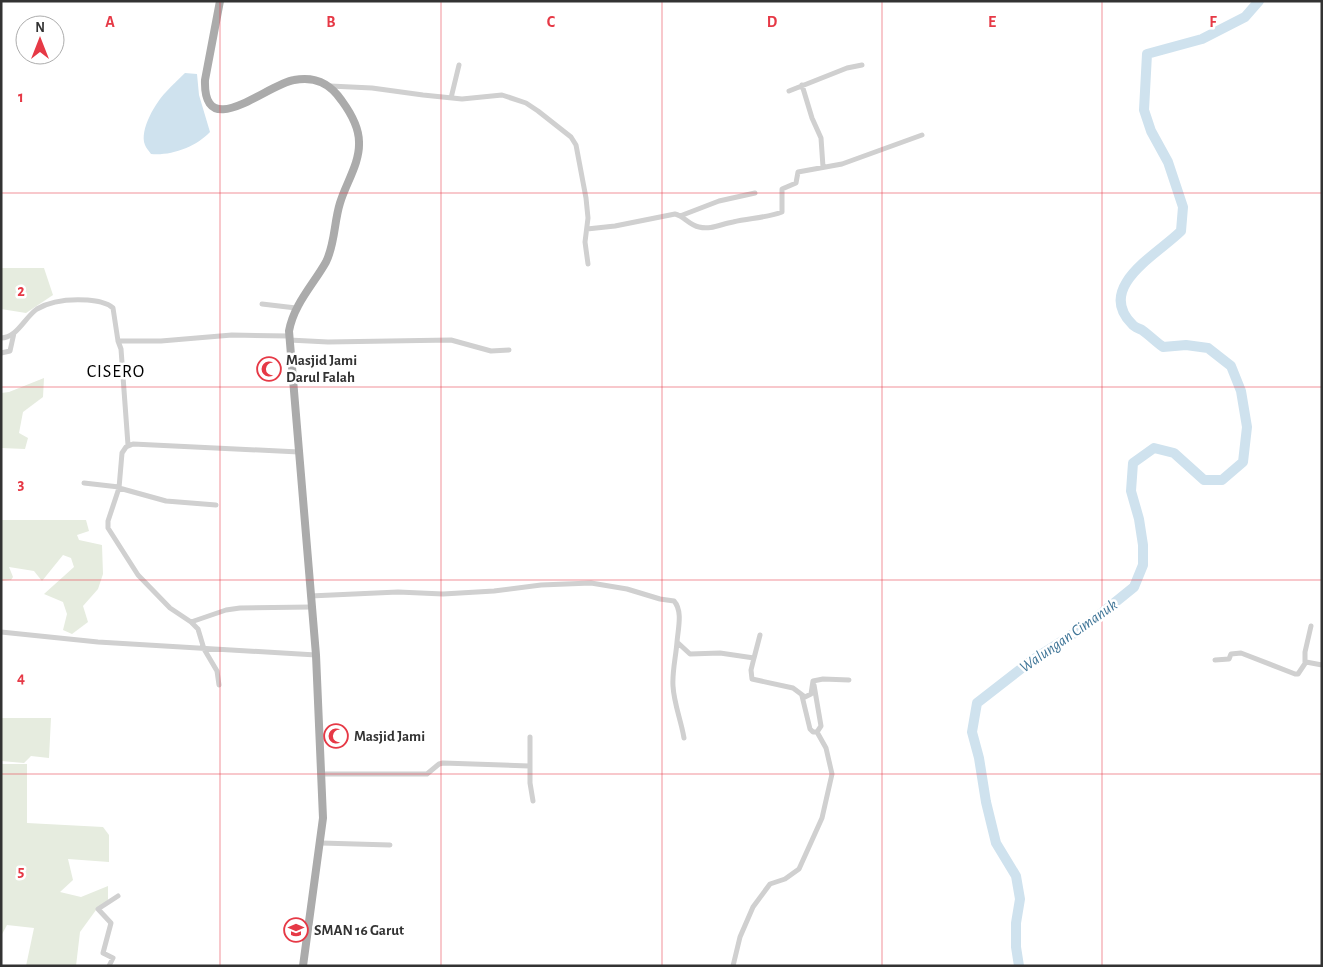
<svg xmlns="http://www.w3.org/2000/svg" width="1323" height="967" font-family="'Alegreya Sans',sans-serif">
	<rect width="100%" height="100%" fill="#fff"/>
	<path fill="#e6ecdf" d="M 1,268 L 44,268 L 53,295 L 26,313 L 1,309 Z
		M 44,378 L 43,397 L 23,412 L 19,433 L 28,438 L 25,449 L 1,448 L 1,393 L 9,392 Z
		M 1,520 L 86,520 L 89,531 L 77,535 L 79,540 L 102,545 L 103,574 L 98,589 L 83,606 L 88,622 L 72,634 L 63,630 L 67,614 L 63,602 L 44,594 L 74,567 L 71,558 L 63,555 L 42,581 L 34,571 L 9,567 L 13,577 L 11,580 L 1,581 Z
		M 1,718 L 51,718 L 49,758 L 31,756 L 24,763 L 1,761 Z
		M 1,764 L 27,764 L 27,823 L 103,827 L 109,835 L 109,862 L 68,859 L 73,880 L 60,892 L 81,897 L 108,886 L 108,900 L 96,910 L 80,932 L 76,966 L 26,966 L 34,928 L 7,925 L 1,936 Z"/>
	<path fill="#cfe2ee" d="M 185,73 L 197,74 L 199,95 L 210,132 C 196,147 171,156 151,154 C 149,151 146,148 145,145 C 139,130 156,102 166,92 C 172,85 179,79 185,73 Z"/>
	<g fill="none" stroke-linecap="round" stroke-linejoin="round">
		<path stroke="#cfe2ee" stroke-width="10" d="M 1019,966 L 1016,947 L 1016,923 L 1020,899 L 1016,876 L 996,843 L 986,802 L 979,758 L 972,732 L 977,703 L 1031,661 L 1087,625 L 1134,587 L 1143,565 L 1143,545 L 1139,519 L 1131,491 L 1133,463 L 1154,448 L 1174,453 L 1204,480 L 1222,480 L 1243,462 L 1247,427 L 1241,391 L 1231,366 L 1208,348 L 1186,345 L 1163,347 C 1156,342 1149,335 1142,330 C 1138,328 1134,327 1132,324 C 1095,287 1158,254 1181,231 L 1183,207 L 1168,162 L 1151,131 L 1144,110 L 1147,54 L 1202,39 L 1245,17 L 1259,1"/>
		<path stroke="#d0d0d0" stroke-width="5" d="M 802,85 L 812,118 L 821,138 L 823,167
			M 330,86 L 372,88 L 423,95 L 462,99 L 502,95 L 526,103 L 538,111 L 571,137 L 576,145 L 586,198 L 588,218 L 585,242 L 588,264
			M 789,91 L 847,68 L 862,65
			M 451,98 L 459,65
			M 680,216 L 719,201 L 755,193
			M 587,229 L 615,226 L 675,214 C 684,216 689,225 699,227 C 711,230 721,224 733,222 C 750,218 766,218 782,212 L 782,189 L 796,183 L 798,172 L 842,164 L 922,135
			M 262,304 L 296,308
			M 1,338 C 17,338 25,317 37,309 C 52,300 70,299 87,300 C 96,301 106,302 113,308 L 118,341
			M 289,340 L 328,342 L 451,340 L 491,351 L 509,350
			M 1,353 L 10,351 L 14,333
			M 128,445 L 121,349 L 118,341 L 161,341 L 232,335 L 289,336
			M 84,483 L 119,487
			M 119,488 L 166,501 L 216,505
			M 310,596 L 398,592 L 443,594 L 494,591 L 541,585 L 591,583 L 627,589 L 660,599 L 674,601 C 683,611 678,629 677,642 L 690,654 L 720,653 L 754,658 L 751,670 L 752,679 L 793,688 L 805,697 L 811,694 L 813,681 L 823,679 L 849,680
			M 191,622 L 226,610 L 240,608 L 311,607
			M 1,632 L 98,642 L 316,655
			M 677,642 C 676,656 672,672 673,686 C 674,704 681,720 684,738
			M 754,658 L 760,635
			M 1215,660 L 1229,659 L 1231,654 L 1241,653 L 1295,674 L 1298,674 L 1306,662 L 1322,665
			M 1305,662 L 1305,652 L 1311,626
			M 219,685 L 217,671 L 204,649 L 198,629 L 191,622 L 170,608 L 138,575 L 108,528 L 108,521 L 119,488 L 122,453 L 126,447 L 133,444 L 299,452
			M 802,696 L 810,729 L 813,732 L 817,732 L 821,726 L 814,685
			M 530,737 L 530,783 L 533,801
			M 322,774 L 427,774 L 439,764 L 443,763 L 529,766
			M 321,843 L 390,845
			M 109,966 L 113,958 L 103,953 L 111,923 L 98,909 L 118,896
			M 733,966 L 740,937 L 753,907 L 770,884 L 785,879 L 799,869 L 822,818 L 832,774 L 826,748 L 817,732"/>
		<path stroke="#ababab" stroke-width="8" d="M 220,1 L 205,80 C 203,144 267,84 294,80 C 315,76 330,83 342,101 C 350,112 359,128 359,142 C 360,163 346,183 340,203 C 334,222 335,244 326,262 C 313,285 294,304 289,331 L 316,655 L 323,818 L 303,966"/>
	</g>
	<path fill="none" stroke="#e63946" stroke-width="1" stroke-opacity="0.55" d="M 220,1 L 220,966M 441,1 L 441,966M 662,1 L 662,966M 882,1 L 882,966M 1102,1 L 1102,966M 1,193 L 1322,193M 1,387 L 1322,387M 1,580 L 1322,580M 1,774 L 1322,774"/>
	<defs>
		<g id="mosque-ring" transform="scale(1.25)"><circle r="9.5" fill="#fff" stroke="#e63946" stroke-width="1.5"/><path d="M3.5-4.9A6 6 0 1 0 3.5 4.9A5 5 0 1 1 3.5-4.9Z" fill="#e63946"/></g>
		<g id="school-ring" transform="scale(1.25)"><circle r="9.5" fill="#fff" stroke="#e63946" stroke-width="1.5"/><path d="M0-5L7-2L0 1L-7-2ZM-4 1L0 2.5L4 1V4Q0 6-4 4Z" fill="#e63946"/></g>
	</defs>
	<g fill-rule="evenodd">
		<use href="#mosque-ring" x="269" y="369"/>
		<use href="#mosque-ring" x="336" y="736"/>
		<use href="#school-ring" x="296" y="930"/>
	</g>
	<g text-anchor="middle" stroke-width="5" stroke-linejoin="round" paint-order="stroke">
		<g font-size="15" font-weight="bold" fill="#333" stroke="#fff" text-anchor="start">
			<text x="286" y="365">Masjid Jami<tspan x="286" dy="17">Darul Falah</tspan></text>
			<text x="354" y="741">Masjid Jami</text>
			<text x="314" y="935">SMAN 16 Garut</text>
		</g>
		<g font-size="16" font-style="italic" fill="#3f7597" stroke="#fff">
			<text transform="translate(1068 635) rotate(-35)" y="6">Walungan Cimanuk</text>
		</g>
		<g font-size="18" letter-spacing="1" fill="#000" stroke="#fff">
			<text x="116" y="377">CISERO</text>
		</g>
	</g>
	<g font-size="16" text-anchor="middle" font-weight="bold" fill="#e63946" stroke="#fff" stroke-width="5" stroke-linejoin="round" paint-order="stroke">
		<text x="110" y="27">A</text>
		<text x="331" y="27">B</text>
		<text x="551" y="27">C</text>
		<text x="772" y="27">D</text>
		<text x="992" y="27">E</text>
		<text x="1213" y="27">F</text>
		<text x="21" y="102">1</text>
		<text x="21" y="296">2</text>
		<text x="21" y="489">3</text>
		<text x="21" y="683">4</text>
		<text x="21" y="876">5</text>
	</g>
	<rect width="1323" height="967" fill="none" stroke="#333333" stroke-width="5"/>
	<g transform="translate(40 40)"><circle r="24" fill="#ffffff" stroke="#adadad"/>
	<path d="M0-4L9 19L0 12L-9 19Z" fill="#e63946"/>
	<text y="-8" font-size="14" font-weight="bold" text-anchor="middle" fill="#333333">N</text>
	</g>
</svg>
